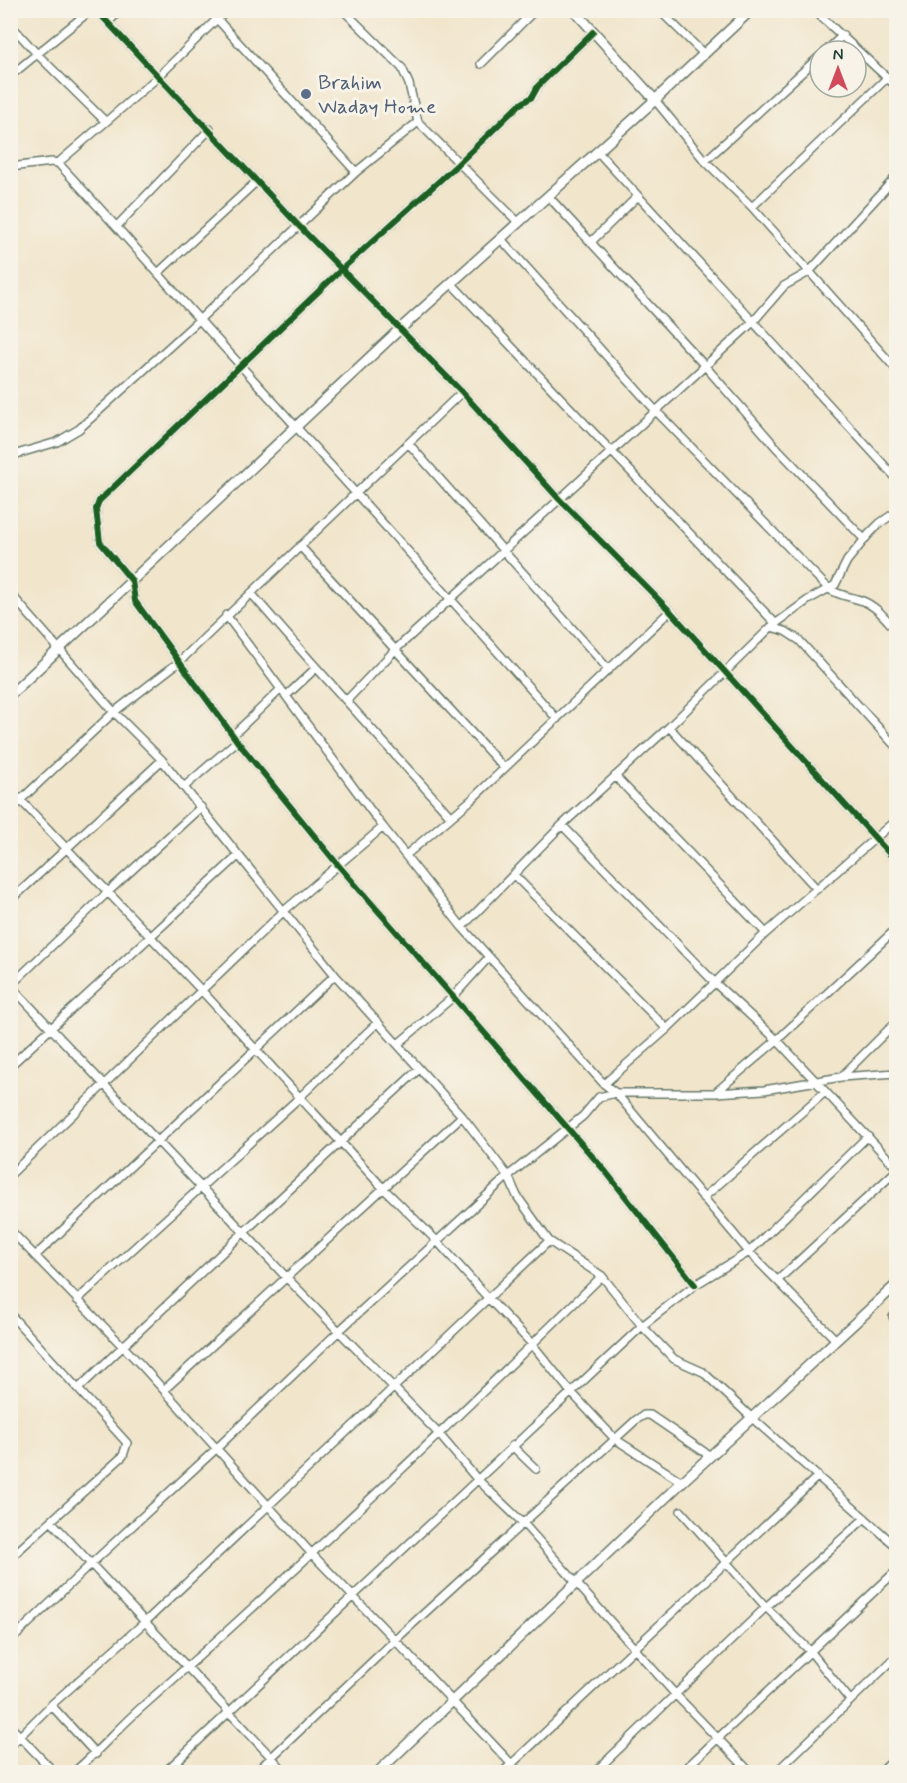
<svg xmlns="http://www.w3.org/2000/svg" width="907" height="1783" font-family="Mynerve,sans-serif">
	<rect width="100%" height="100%" fill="#f7f3e8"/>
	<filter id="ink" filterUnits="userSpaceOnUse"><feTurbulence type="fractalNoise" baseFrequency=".0167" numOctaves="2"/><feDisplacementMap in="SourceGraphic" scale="12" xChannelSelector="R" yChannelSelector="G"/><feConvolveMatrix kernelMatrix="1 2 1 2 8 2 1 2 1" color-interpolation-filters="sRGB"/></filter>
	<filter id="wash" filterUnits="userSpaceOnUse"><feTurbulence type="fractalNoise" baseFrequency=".008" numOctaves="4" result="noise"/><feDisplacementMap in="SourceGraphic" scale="24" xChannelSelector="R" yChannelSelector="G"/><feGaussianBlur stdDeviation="1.35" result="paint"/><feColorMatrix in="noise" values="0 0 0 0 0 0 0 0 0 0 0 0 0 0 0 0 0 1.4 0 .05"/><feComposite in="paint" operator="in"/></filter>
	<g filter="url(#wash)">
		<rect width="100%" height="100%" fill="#f1e5cb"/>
	</g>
	<g filter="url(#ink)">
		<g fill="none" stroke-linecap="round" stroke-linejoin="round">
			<g stroke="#687869" stroke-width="10">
				<path id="street" d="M 96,10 L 298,225 L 462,392 L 559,499 L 670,611 L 896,861
					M 343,10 L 402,68 L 409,84 L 418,122 L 519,223
					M 659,10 L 704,54
					M 814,10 L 896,86
					M 217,19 L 356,172
					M 108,22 L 121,10
					M 10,24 L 38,55 L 105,121
					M 593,32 L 538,86 L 532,97 L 519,105 L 458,164 L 342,269 L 99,501 L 96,509 L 100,542 L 132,581 L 135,601 L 237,741 L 338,865 L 606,1172 L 695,1285
					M 826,51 L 843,35
					M 481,64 L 535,10
					M 10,76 L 91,10
					M 655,100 L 705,161 L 752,207 L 896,369
					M 597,151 L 896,478
					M 705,161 L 820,56
					M 58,163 L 159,76 L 217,19 L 228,10
					M 10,167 L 52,162 L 58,163 C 120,229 180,299 241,366 C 347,483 452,600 557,719
					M 548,196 L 705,366 L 775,446 L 864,539
					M 752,207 L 888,77
					M 117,226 L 210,129
					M 501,239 L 656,411 L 829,589 C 840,596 849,596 860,600 C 876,605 886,619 896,630
					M 592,241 L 637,197
					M 158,273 L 257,181
					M 451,283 L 776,624
					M 409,444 L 609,670
					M 10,456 L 57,442 L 79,429 L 200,319 L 356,172 L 418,122
					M 300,546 L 504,768
					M 10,593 L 114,712 L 162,760 L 335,975 L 462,1116 L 508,1176 L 517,1196 L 549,1241 L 602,1276 L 642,1326 L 674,1359 L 703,1372 L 752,1418 L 896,1546
					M 251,593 C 316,669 384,742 451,817
					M 226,615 L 383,827 L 462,927 L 604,1084 L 616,1093 L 749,1252 L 836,1340
					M 771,627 L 785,631 L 799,640 L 896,747
					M 286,696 L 316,668
					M 347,700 L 395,650 L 753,322 L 784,286 L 809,272 L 896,177
					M 669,727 L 817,889
					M 233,735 L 281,689
					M 615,776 L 766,933
					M 184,787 L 237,741
					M 10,789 L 202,991 L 383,1188 L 438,1242 L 489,1299 L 532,1344 L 570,1391 L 615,1439 L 682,1482
					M 10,810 L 114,712 L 179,662 L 462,392
					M 562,825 L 715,983 L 777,1040 L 896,1167
					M 406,855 L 470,801 L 670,611
					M 514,875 L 667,1029
					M 10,901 L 162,760
					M 462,927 L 562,825 L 669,727 L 771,627 L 808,600 L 835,585 L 847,561 L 869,534 L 880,523 L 896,512
					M 10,985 L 287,1278 L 438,1433 L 477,1479 L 523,1523 L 675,1694 L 750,1772
					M 10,986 L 108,892 L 201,807
					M 398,1044 L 453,997 L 489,957
					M 10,1066 L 238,856
					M 841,1077 L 896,1022
					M 604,1084 L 667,1029 L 766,933 L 896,820
					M 715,1093 L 777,1040 L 896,929
					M 10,1175 L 285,910 L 383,827
					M 703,1198 L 825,1092
					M 10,1230 L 142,1366 L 311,1553 L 395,1640 L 519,1772
					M 35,1256 L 335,975
					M 778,1280 L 896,1171
					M 77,1300 L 299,1098 L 378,1022
					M 10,1314 L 127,1443 L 123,1456 L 10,1558
					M 893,1317 L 896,1320
					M 79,1388 L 244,1232 L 419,1069
					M 164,1390 L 462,1116
					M 512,1446 L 536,1469
					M 681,1511 L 766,1607 L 810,1651 L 850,1700
					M 51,1521 L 285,1772
					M 10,1626 L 18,1634
					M 10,1641 L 91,1564 L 216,1449 L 339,1331 L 508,1176 L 583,1116 L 599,1097 L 616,1093 L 715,1093 L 764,1090 L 841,1077 L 896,1073
					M 51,1705 L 96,1754
					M 10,1726 L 54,1772
					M 10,1746 L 51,1705 L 144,1623 L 549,1241
					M 74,1772 C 98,1752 119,1727 143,1706 C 300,1568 452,1423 602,1276
					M 165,1772 L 642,1326 L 695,1285 L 749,1252 L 868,1136
					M 256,1772 L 395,1640 L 636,1420 L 644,1415 L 650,1415 L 710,1456
					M 503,1772 L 818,1476
					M 595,1772 L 766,1607 L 865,1518
					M 682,1772 L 896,1571
					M 776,1772 L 896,1657
					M 881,1772 L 896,1758"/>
			</g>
			<g stroke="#687869" stroke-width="12">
				<path id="secondary" d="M 574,10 L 655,100
					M 10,695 L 400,329 L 655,100 L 751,10
					M 378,1772 L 682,1482 L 896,1285"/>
			</g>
			<use href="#street" stroke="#fff" stroke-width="7"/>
			<use href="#secondary" stroke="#fff" stroke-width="9"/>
			<g stroke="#f7f3e8" stroke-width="10">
				<path id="cycleway" d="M 96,10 L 298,225 L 462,392 L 559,499 L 670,611 L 896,861
					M 593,32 L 538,86 L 532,97 L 519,105 L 458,164 L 342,269 L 99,501 L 96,509 L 100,542 L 132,581 L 135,601 L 237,741 L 338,865 L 606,1172 L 695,1285"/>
			</g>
			<use href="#cycleway" stroke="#1b5e20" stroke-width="6"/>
		</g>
	</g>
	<circle fill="#5c6f8a" stroke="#f7f3e8" stroke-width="2" cx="306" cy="94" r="6"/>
	<g text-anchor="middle" stroke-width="6" stroke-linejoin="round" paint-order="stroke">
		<g font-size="21" fill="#4e5e75" stroke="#f7f3e8" text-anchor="start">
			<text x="318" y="89">Brahim<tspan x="318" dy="24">Waday Home</tspan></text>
		</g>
	</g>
	<rect width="907" height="1783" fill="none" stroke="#f7f3e8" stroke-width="36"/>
	<g transform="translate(838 69)"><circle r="28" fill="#f7f3e8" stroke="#a1aaa0" stroke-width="1.5"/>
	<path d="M0-4.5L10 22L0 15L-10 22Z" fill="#d1495b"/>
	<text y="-9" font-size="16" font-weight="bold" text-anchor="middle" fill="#1f3d34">N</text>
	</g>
</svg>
